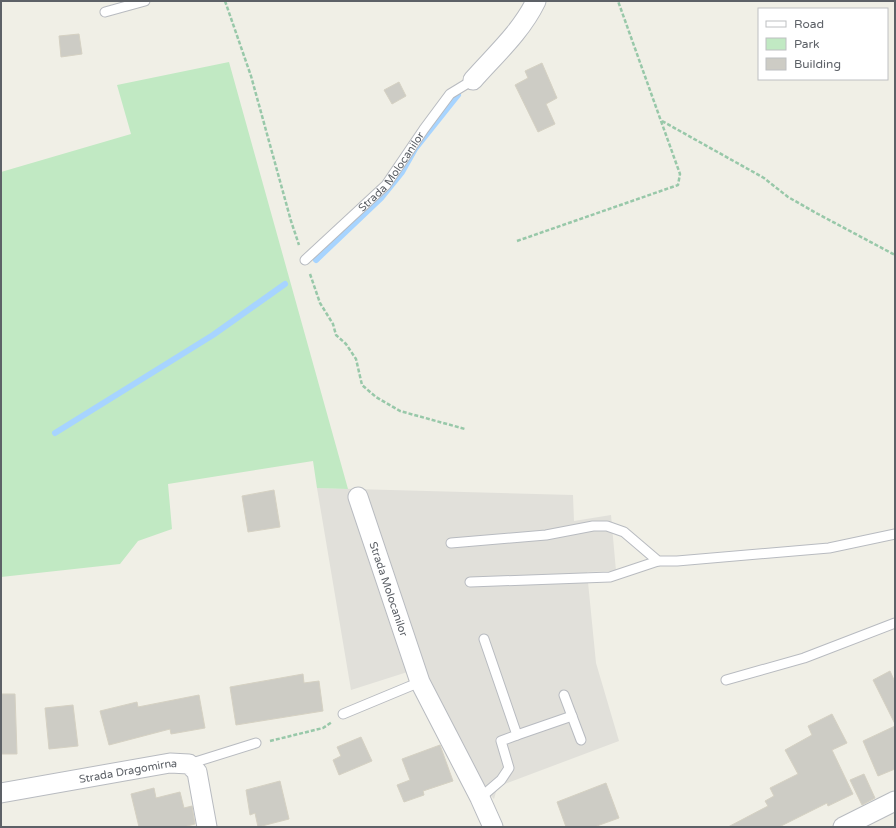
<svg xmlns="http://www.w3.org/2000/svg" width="896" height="828" font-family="'Varela Round',sans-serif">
	<rect width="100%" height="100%" fill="#f0efe6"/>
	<path fill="#e1e0da" d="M 317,488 L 573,495 L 574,521 L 611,515 L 616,571 L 587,572 L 596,663 L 619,741 L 502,785 L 496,792 L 494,799 L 479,784 L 420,668 L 351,690 Z"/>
	<path fill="#c1e9c3" d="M 229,62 L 348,489 L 317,488 L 313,461 L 168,484 L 172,529 L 138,541 L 120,564 L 1,577 L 1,172 L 131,134 L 117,85 Z"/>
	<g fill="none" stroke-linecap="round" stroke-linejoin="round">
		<path stroke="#a7d4ff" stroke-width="6" d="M 316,260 L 381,198 L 402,172 L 415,149 L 458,95
			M 55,433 L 213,335 L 285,284"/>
	</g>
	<path fill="#cdccc5" stroke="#d5d1c3" d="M 79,34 L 82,54 L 61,57 L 59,36 Z
		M 542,63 L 557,98 L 546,104 L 555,124 L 538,132 L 515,85 L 528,78 L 525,71 Z
		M 399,82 L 406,96 L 392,104 L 384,90 Z
		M 274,490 L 280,527 L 248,532 L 242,496 Z
		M 890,671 L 895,682 L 895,724 L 873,680 Z
		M 303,674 L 304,683 L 319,681 L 323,711 L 236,725 L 230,687 Z
		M 1,694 L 15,694 L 17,754 L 1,754 Z
		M 199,695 L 205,728 L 171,734 L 170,729 L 109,745 L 100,711 L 137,702 L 138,707 Z
		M 73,705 L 78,746 L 49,749 L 45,708 Z
		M 832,714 L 847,743 L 832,750 L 853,794 L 828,806 L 827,803 L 779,827 L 728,827 L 768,806 L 765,801 L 774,796 L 770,788 L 798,774 L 785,750 L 812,735 L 808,726 Z
		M 895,726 L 895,769 L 878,776 L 863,741 Z
		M 361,737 L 372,761 L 339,775 L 333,760 L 341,756 L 337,747 Z
		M 440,745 L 453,781 L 423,791 L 424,795 L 404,802 L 397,785 L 410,780 L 402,759 Z
		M 864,774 L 875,798 L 862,805 L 850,780 Z
		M 280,781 L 289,819 L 258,827 L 255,813 L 250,815 L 246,790 Z
		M 606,783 L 619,818 L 594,827 L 566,827 L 557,802 Z
		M 154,788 L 156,798 L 180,792 L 184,808 L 192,806 L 195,824 L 183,827 L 139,827 L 131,794 Z"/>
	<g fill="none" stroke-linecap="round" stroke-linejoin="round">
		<g stroke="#b8bbc0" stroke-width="11">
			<g id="service">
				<path d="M 105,12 L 145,1"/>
				<path id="s1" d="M 305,260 L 386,185 L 424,129 L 450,94 L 473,80"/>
				<path d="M 451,543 L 546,535 L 593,526 L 607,526 L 624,532 L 658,561 L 677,561 L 829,548 L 895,534"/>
				<path d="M 470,582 L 610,577 L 658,561"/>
				<path d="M 726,680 L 804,658 L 895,623"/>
				<path d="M 564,695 L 581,740"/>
				<path d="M 343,714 L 420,682"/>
				<path d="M 517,735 L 572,716"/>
				<path d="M 189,764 L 256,743"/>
				<path d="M 480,798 L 501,780 L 509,768 L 501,741 L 517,735 L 484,639"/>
			</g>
		</g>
		<g stroke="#b8bbc0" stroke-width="21">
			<g id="minor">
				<path d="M 473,80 C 495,55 521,32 536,1"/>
				<path id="s2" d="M 358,497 L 420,682 L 480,798 L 493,827"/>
				<path id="s3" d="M 1,793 L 170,763 L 189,764 L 197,772 L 207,827"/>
				<path d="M 843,827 L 895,801"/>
			</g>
		</g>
		<path stroke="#98c8a9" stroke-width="2.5" stroke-dasharray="4 2" stroke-linecap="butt" d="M 225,1 L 251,76 L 291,221 L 299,245
			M 662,121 L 764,178 L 788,197 L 818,214 L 895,255
			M 517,241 L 678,185 L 680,174 L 618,1
			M 310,274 L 320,303 L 333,324 L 336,335 L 346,344 L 356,359 L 362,385 L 376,397 L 400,411 L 465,429
			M 270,741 L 323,728 L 332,722"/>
		<use href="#service" stroke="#fff" stroke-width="9"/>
		<use href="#minor" stroke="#fff" stroke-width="19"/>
	</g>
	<g text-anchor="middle" stroke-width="4" stroke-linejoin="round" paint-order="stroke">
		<g font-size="11" fill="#5d6167" stroke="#fff">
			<text dy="4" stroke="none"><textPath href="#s1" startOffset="124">Strada Molocanilor</textPath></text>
			<text dy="4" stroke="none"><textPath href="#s2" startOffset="97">Strada Molocanilor</textPath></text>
			<text dy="4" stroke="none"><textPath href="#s3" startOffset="129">Strada Dragomirna</textPath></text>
		</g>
	</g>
	<rect width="896" height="828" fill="none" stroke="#5d6167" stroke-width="4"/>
	<rect x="758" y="8" width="130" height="72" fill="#ffffff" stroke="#bec0c2"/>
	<rect x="766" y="21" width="20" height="6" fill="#ffffff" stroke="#bec0c2"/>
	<text x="794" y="28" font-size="12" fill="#5d6167">Road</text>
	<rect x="766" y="38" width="20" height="12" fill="#c1e9c3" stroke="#bec0c2"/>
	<text x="794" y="48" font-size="12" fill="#5d6167">Park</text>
	<rect x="766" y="58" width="20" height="12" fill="#cdccc5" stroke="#bec0c2"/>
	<text x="794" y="68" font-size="12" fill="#5d6167">Building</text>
</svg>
